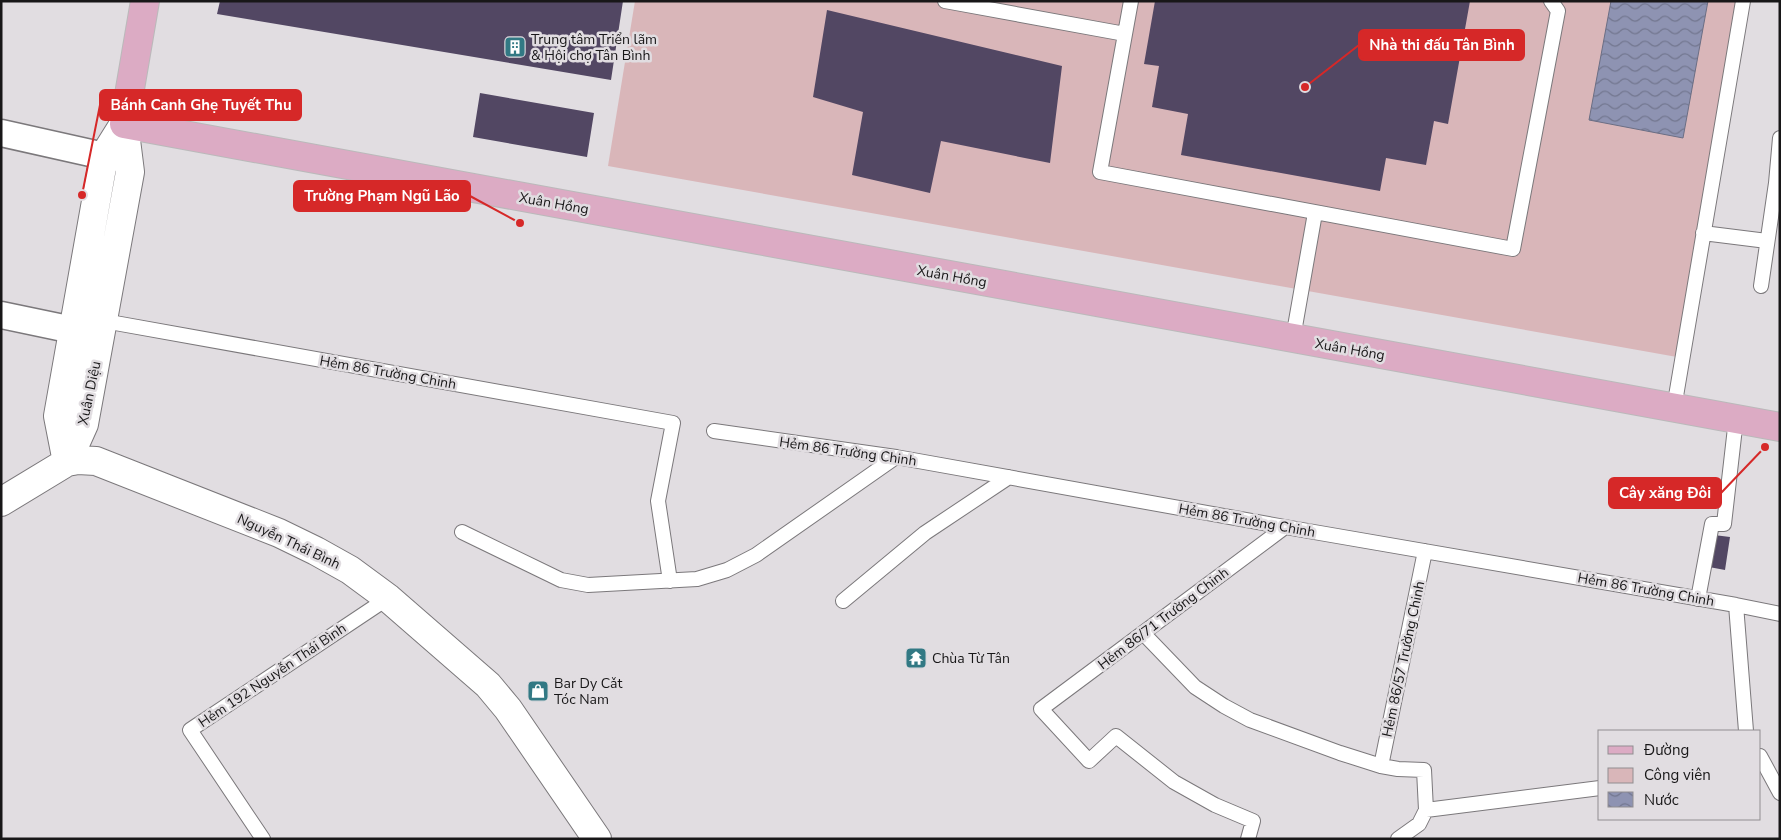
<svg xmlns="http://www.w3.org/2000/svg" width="1781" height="840" font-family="'Nunito Sans',sans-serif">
	<defs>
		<pattern id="water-waves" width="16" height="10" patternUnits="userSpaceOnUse" patternTransform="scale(1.25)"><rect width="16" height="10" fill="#8e93b2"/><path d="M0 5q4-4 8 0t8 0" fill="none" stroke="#737790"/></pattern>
	</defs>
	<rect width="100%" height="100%" fill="#e1dde1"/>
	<path fill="#d9b6b9" d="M 635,1 L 1739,1 L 1677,357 L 608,166 Z"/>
	<path fill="url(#water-waves)" stroke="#6b6e84" d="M 1611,1 L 1708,1 L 1683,138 L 1589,120 Z"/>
	<path fill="#524763" d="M 220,1 L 623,1 L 611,80 L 217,14 Z
		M 1155,1 L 1470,1 L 1448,124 L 1434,121 L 1426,165 L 1386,158 L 1380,191 L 1181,155 L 1188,114 L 1152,107 L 1159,66 L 1144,64 Z
		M 827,10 L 1062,66 L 1050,163 L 941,141 L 930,193 L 852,175 L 863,112 L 813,97 Z
		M 480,93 L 594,113 L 587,157 L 473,137 Z
		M 1714,535 L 1730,537 L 1725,570 L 1709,567 Z"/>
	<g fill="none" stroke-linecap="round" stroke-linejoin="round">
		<g stroke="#7b787b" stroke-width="16">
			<path id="service" d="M 945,1 L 1125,34
				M 1131,1 L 1100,172 L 1513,249 L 1558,11 L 1551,1
				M 1703,233 L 1767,241
				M 1761,286 L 1776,183 L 1780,138
				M 104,321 L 673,423 L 658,501 L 670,581
				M 1293,338 L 1315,213
				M 1674,408 L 1743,1
				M 714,431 L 896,457 L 1285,527 L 1736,605 L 1780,614
				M 462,532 L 561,580 L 588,585 L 697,579 L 727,570 L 756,555 L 896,457
				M 1698,599 L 1712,524 L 1724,524 L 1736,419
				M 843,601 L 925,533 L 1009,477
				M 1736,605 L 1746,731
				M 1143,633 L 1195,687 L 1224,706 L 1250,720 L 1340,753 L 1381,766 L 1398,769 L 1424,770 L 1426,810 L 1419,824 L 1398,839
				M 1760,756 L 1780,793
				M 1381,766 L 1425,551
				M 1426,810 L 1600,788
				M 263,839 L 190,730 L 388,598
				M 1248,839 L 1253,821 L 1215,805 L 1174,782 L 1116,736 L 1089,761 L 1041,709 L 1285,527"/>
		</g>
		<g stroke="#7b787b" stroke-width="29">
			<path id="minor" d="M 1,133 L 104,156
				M 1,315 L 73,330"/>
		</g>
		<g stroke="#7b787b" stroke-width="30">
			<path id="tertiary" d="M 67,462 L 58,416 L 104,156 L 124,124
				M 67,462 L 84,424 L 130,172 L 124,124
				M 1,502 L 67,462 L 78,460 L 96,461 L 279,533 L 316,551 L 350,570 L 388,598 L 488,685 L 508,709 L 597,839"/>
		</g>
		<g stroke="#bab9ba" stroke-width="30">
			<path id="primary" d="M 145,1 L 124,124 L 1780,427"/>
		</g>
		<use href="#service" stroke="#fff" stroke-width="14"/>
		<use href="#minor" stroke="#fff" stroke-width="26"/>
		<use href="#tertiary" stroke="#fff" stroke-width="28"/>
		<use href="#primary" stroke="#dcabc4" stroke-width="28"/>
	</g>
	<defs>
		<g id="building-square" transform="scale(1.125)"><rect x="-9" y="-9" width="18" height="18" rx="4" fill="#327984" stroke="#e1dde1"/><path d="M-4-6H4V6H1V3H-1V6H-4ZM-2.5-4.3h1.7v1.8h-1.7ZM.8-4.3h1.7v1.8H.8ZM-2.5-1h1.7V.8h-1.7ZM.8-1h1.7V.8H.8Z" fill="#fff"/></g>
		<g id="temple-square" transform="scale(1.125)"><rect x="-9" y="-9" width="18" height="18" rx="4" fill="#327984" stroke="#e1dde1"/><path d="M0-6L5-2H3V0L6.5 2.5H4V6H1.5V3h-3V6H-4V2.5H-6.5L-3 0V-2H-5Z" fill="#fff"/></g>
		<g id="shop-square" transform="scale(1.125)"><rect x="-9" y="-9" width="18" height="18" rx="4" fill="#327984" stroke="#e1dde1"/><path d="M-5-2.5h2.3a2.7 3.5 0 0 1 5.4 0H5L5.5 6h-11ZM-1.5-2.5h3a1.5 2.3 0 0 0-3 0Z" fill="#fff"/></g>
	</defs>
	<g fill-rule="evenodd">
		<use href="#building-square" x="515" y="47"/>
		<use href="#temple-square" x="916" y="658"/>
		<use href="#shop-square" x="538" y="691"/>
	</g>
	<g text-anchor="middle" stroke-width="5" stroke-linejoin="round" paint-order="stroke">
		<g font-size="14" fill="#181718" stroke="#e1dde1" text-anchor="start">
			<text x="531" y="44">Trung tâm Triển lãm<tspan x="531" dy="16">&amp; Hội chợ Tân Bình</tspan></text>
			<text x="932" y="663">Chùa Từ Tân</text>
			<text x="554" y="688">Bar Dy Cǎt<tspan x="554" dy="16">Tóc Nam</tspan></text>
		</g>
		<g font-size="14" fill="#181718" stroke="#e1dde1">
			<text transform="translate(554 203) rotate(10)" y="5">Xuân Hồng</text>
			<text transform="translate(952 276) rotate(10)" y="5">Xuân Hồng</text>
			<text transform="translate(1350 349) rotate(10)" y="5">Xuân Hồng</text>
			<text transform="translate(388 372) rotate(10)" y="5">Hẻm 86 Trường Chinh</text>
			<text transform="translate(89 393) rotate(-78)" y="5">Xuân Diệu</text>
			<text transform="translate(848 451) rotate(8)" y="5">Hẻm 86 Trường Chinh</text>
			<text transform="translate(1247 520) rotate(10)" y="5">Hẻm 86 Trường Chinh</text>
			<text transform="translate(289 541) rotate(25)" y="5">Nguyễn Thái Bình</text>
			<text transform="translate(1646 589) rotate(10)" y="5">Hẻm 86 Trường Chinh</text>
			<text transform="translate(1163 618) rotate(-37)" y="5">Hẻm 86/71 Trường Chinh</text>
			<text transform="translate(1403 659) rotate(-78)" y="5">Hẻm 86/57 Trường Chinh</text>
			<text transform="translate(272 675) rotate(-34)" y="5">Hẻm 192 Nguyễn Thái Bình</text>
		</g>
	</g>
	<path fill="none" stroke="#d62828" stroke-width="2" d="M1305 87L1359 45M82 195L100 105M520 223L470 196M1765 447L1721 493"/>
	<g fill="#d62828" stroke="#e1dde1" stroke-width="2">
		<circle cx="1305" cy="87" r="5"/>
		<circle cx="82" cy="195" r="5"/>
		<circle cx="520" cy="223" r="5"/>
		<circle cx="1765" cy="447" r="5"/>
	</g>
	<g fill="#d62828" stroke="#d62828" stroke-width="2">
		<rect x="1359" y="30" width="165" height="30" rx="5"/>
		<rect x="100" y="90" width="201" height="30" rx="5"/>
		<rect x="294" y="181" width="176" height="30" rx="5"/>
		<rect x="1609" y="478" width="112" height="30" rx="5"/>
	</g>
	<g font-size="15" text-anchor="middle" font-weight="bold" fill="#fff">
		<text x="1442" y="50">Nhà thi đấu Tân Bình</text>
		<text x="201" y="110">Bánh Canh Ghẹ Tuyết Thu</text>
		<text x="382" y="201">Trường Phạm Ngũ Lão</text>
		<text x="1665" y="498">Cây xăng Đôi</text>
	</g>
	<rect width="1781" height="840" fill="none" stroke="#181718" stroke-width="5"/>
	<rect x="1598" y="730" width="162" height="90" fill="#e1dde1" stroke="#918e91"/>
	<rect x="1608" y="746" width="25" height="8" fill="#dcabc4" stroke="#918e91"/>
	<text x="1644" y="755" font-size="15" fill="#181718">Đường</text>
	<rect x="1608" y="768" width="25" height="15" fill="#d9b6b9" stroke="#918e91"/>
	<text x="1644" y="780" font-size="15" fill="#181718">Công viên</text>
	<rect x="1608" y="792" width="25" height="15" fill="url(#water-waves)" stroke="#918e91"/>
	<text x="1644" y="805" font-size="15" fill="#181718">Nước</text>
</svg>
